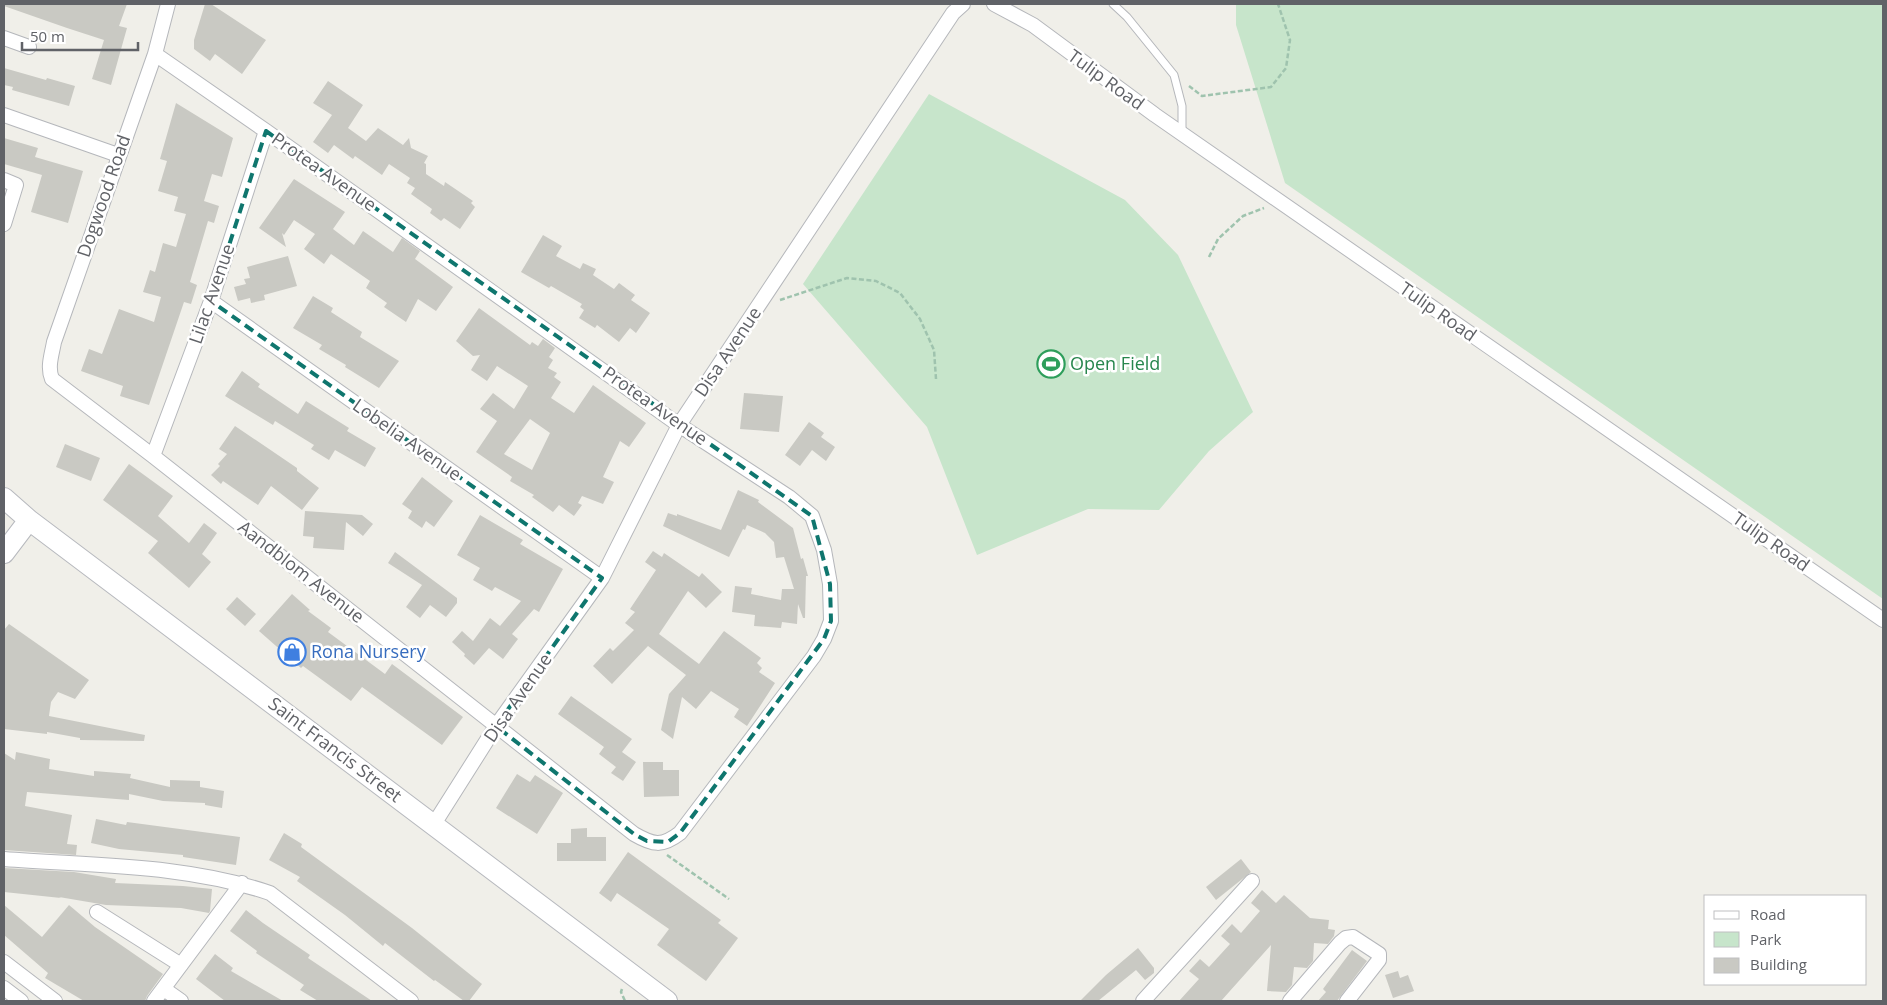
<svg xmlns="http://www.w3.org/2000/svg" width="1887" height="1005" font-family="'Open Sans',sans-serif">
	<rect width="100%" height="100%" fill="#f0efe9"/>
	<path fill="#c7e5cb" d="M 1236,4 L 1883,4 L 1883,599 L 1285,183 L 1236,25 Z
		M 929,94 L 1125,200 L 1178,255 L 1253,412 L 1209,451 L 1159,510 L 1088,509 L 977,555 L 927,427 L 803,284 Z"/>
	<path fill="#c9c9c3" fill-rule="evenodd" d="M 4,4 L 127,4 L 119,26 L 127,28 L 111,85 L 92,79 L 104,40 L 67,28 L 4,6 Z
		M 205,4 L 211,4 L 266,40 L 242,74 L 215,54 L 210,61 L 194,49 L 194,40 Z
		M 4,68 L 46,80 L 47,78 L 75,86 L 69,106 L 12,90 L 13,87 L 4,85 Z
		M 328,81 L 363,105 L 348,128 L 366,141 L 378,128 L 403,145 L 409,138 L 411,148 L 428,156 L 424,163 L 426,164 L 426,174 L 444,186 L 445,182 L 473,201 L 471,203 L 475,207 L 460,229 L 444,218 L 441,221 L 430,213 L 432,209 L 411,194 L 415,188 L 407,183 L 410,178 L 389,164 L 382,175 L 355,156 L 353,159 L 334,145 L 328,153 L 313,142 L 332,115 L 313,103 Z
		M 176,103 L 233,138 L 222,177 L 212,174 L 204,201 L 219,206 L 214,223 L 208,221 L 190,282 L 197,285 L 191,304 L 184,302 L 149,405 L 120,396 L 123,386 L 81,371 L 89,349 L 102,354 L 119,309 L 154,322 L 161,297 L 143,292 L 150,270 L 155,272 L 163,243 L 176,247 L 186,214 L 174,211 L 178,197 L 158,191 L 167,161 L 160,159 Z
		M 4,138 L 38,148 L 35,157 L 83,171 L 68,223 L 31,212 L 42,175 L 4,164 Z
		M 294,179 L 345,212 L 333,229 L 354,245 L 363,231 L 393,252 L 402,238 L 420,251 L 415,259 L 453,287 L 436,311 L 418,299 L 406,322 L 384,307 L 387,303 L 366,288 L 370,281 L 331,254 L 324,264 L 304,249 L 315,234 L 294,220 L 284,235 L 282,233 L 286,247 L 259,228 Z
		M 543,235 L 562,246 L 556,256 L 580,269 L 583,263 L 596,269 L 593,275 L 614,289 L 619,283 L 635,295 L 631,300 L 650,313 L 636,333 L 630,328 L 619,342 L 597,325 L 595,328 L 579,318 L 584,310 L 580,307 L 582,304 L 551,286 L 549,288 L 521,272 Z
		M 288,256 L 297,286 L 264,295 L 265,300 L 251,303 L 250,298 L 238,301 L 234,287 L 246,284 L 244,279 L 250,278 L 247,267 Z
		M 313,296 L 333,308 L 331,312 L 362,332 L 360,337 L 399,361 L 379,388 L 345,367 L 346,365 L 319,349 L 322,345 L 293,328 Z
		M 479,308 L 530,345 L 532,342 L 538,346 L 543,339 L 555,348 L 549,357 L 553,360 L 548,368 L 557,373 L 554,377 L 561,382 L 551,398 L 574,413 L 593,385 L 646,423 L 629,447 L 620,441 L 603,477 L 614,482 L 603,504 L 582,496 L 578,503 L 582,505 L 574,516 L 559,505 L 553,512 L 532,497 L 534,495 L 510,481 L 512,477 L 476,452 L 497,421 L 480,409 L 493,393 L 514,409 L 528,386 L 497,366 L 487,381 L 471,370 L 480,355 L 473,356 L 456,341 ZM 530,419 L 550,433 L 532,470 L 504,454 Z
		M 242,371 L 260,384 L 258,387 L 298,414 L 306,401 L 349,428 L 347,431 L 376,448 L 365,467 L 335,450 L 329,460 L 311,449 L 314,445 L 275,421 L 273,425 L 225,396 Z
		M 744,393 L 783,396 L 779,432 L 740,429 Z
		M 809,422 L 824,433 L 821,437 L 835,447 L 826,461 L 812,450 L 800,466 L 785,455 Z
		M 235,426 L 297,468 L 297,471 L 319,488 L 302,510 L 271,486 L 258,505 L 223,481 L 221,484 L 211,475 L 220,466 L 218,464 L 227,454 L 219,449 Z
		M 65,444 L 100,458 L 91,481 L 56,467 Z
		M 129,464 L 173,496 L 158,516 L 189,543 L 204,523 L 217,533 L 202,554 L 211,562 L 189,588 L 148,553 L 158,541 L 103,500 Z
		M 422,477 L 453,501 L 434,527 L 426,521 L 422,528 L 408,518 L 412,511 L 402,504 Z
		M 738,490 L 759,500 L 758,502 L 793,528 L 801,559 L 803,558 L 808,576 L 806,576 L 805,618 L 803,618 L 798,604 L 797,624 L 782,622 L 781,628 L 754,626 L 755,615 L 732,612 L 735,586 L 752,588 L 751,594 L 781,600 L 782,589 L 794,589 L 784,557 L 776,558 L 774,542 L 765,533 L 747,525 L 745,530 L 743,529 L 729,557 L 663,526 L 668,513 L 677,516 L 677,514 L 721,530 Z
		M 305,511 L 362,515 L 373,524 L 363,536 L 346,522 L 344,550 L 313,548 L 314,537 L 303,536 Z
		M 480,515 L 523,540 L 520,544 L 563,569 L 539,612 L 534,609 L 512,634 L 518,639 L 503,659 L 489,648 L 474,665 L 464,656 L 465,654 L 452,642 L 462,631 L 473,641 L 490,618 L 500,626 L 521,601 L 495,587 L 492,591 L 473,580 L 480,568 L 457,555 Z
		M 653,551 L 662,557 L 664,553 L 699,577 L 702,573 L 722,592 L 706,608 L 688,591 L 659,634 L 699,664 L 724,631 L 761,658 L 757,663 L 762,668 L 759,672 L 775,683 L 747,726 L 734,717 L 739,709 L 711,691 L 696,709 L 682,697 L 673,739 L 661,730 L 669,694 L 686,675 L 648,646 L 612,684 L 593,666 L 610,648 L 613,651 L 634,630 L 625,623 L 635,612 L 630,609 L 656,570 L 645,562 Z
		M 395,552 L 457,598 L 457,603 L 446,617 L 430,605 L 420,618 L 406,607 L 422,585 L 388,563 Z
		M 292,594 L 310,610 L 308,611 L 331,628 L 328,632 L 385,674 L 392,664 L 463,717 L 442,745 L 362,687 L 351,701 L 303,666 L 301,668 L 259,631 Z
		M 237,597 L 256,614 L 245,626 L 226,609 Z
		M 9,624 L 89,680 L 75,699 L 58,692 L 51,702 L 49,716 L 145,735 L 144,741 L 80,740 L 80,738 L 47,732 L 47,734 L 4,729 L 4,630 Z
		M 571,696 L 632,739 L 622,752 L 636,762 L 623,781 L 611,773 L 616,767 L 599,754 L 604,747 L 558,714 Z
		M 16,752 L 50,759 L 49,769 L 94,776 L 94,771 L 131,774 L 130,778 L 170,787 L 170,780 L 200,781 L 200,787 L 224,791 L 222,808 L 205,805 L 205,803 L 163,801 L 129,794 L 129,800 L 27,792 L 25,806 L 72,815 L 67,844 L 77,845 L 76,855 L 4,850 L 4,753 L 15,760 Z
		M 643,762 L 663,762 L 663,770 L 679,770 L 679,796 L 644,797 Z
		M 517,774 L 530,782 L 535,775 L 563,793 L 537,834 L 496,808 Z
		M 96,819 L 126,825 L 127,822 L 240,837 L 236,865 L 183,857 L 183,855 L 119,849 L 91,843 Z
		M 587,828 L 587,837 L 606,837 L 606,861 L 557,861 L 557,843 L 571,843 L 571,829 Z
		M 284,833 L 302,844 L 301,847 L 412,928 L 482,984 L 469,1001 L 464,1001 L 435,980 L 434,981 L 385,943 L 383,946 L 345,915 L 297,881 L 300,877 L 269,860 Z
		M 628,852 L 721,920 L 718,923 L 738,938 L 706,981 L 657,945 L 669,929 L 617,893 L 611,902 L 599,893 Z
		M 1241,859 L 1251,872 L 1216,900 L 1206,887 Z
		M 4,868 L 74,872 L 116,879 L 115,883 L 183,886 L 212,889 L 210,911 L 209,913 L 181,908 L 106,905 L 59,897 L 61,898 L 4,892 Z
		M 1262,890 L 1276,903 L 1284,895 L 1310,918 L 1329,920 L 1328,929 L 1335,930 L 1334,936 L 1328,944 L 1314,943 L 1313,961 L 1307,968 L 1294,967 L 1292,985 L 1286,992 L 1267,991 L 1271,945 L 1221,1001 L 1179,1001 L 1199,979 L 1189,971 L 1200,959 L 1209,967 L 1230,944 L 1221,936 L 1232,924 L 1241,933 L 1260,911 L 1251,903 Z
		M 4,905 L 42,937 L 69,905 L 95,927 L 163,974 L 147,996 L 145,1001 L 84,1001 L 45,978 L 48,973 L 4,935 Z
		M 246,910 L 263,923 L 310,955 L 308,958 L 372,1001 L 318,1001 L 300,990 L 304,985 L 256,953 L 257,951 L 230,931 Z
		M 1138,948 L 1154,968 L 1154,973 L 1145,980 L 1136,970 L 1098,1001 L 1080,1001 L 1106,975 Z
		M 1352,950 L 1367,961 L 1337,1001 L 1318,1001 L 1326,992 L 1323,989 Z
		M 215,954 L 233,968 L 231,971 L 283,1001 L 225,1001 L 196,979 Z
		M 1398,971 L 1400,978 L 1408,975 L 1414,991 L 1393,998 L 1385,975 Z"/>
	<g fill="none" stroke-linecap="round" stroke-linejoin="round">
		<g stroke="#b5b7bb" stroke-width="9">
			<path id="lane" d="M 1113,4 L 1127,17 L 1174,75 L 1182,106 L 1182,134"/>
		</g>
		<g stroke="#b5b7bb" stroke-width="16">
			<path id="street" d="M 994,4 L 1033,25 L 1155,115 L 1883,620
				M 4,38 L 29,47
				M 155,54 L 266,131 L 679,425 L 789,497 L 812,516 L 824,550 L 830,584 L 831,621 L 824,639 L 814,656 L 680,833 C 662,847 653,845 634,834 L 153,456 L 52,379 C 47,367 52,354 54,342 L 155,54 L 168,4
				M 4,115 L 118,155
				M 4,180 L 16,185 L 4,224
				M 211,301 L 602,578
				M 153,456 L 211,301 L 266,131
				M 434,824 L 496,726 L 602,578 L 679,425 L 953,13 L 963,4
				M 4,859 C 93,866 185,864 270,893 L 411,1001
				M 97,912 L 181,965
				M 4,962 L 55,1001
				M 4,988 L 21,1001
				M 164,989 L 181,1001
				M 154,1001 L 242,883
				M 1143,1001 L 1252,881
				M 1290,1001 L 1340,943 L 1346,938 L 1353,937 L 1379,954 L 1379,960 L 1347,1001"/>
		</g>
		<g stroke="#b7b9be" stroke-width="22">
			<path id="secondary" d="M 4,498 L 29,520 L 667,1001
				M 4,553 L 29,520"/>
		</g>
		<path stroke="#9fc3ae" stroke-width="2.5" stroke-dasharray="5 2.5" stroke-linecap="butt" d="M 1189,86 L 1202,96 L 1271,87 L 1286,68 L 1290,40 L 1278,4
			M 1209,257 L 1218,239 L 1243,216 L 1264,208
			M 780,300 L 847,278 L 876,281 L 900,293 L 920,319 L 934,350 L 936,379
			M 667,855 L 729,899
			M 622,989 L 621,992 L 625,1001"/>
		<use href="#lane" stroke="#fff" stroke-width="7"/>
		<use href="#street" stroke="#fff" stroke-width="14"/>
		<use href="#secondary" stroke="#fff" stroke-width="20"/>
	</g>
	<path fill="none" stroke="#0f766e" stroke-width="4" stroke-dasharray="10 6" stroke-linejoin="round" d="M 266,131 L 812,516 L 830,584 L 831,621 L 824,639 L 680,833 L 668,842 L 647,841 L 634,834 L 496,726 L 602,578 L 211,301 Z"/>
	<defs>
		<g id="stadium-ring" transform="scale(1.4375)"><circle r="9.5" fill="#fff" stroke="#2e9e5b" stroke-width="1.5"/><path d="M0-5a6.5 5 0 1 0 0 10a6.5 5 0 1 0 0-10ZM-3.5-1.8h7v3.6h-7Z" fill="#2e9e5b"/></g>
		<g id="shop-ring" transform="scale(1.4375)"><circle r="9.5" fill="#fff" stroke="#3f7fe0" stroke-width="1.5"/><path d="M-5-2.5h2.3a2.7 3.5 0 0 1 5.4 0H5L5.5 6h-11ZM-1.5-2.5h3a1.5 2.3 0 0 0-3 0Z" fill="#3f7fe0"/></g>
	</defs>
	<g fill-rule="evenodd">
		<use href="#stadium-ring" x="1051" y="364"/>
		<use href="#shop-ring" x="292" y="652"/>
	</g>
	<g text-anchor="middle" stroke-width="5" stroke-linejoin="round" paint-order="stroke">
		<g font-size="18" fill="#606267" stroke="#fff">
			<text transform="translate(1106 80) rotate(36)" y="6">Tulip Road</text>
			<text transform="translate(324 172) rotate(35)" y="6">Protea Avenue</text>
			<text transform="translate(104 196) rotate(-71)" y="6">Dogwood Road</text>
			<text transform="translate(212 294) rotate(-71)" y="6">Lilac Avenue</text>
			<text transform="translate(1438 312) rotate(35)" y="6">Tulip Road</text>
			<text transform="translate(728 352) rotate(-56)" y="6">Disa Avenue</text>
			<text transform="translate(655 406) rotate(35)" y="6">Protea Avenue</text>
			<text transform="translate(407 440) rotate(35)" y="6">Lobelia Avenue</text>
			<text transform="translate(1771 542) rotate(35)" y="6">Tulip Road</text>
			<text transform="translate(301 572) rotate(38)" y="6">Aandblom Avenue</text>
			<text transform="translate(518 698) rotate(-55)" y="6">Disa Avenue</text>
			<text transform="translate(335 750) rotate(37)" y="6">Saint Francis Street</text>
		</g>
		<g font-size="18" fill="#27864d" stroke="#fff" text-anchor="start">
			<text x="1070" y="370">Open Field</text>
		</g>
		<g font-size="18" fill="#366cbe" stroke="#fff" text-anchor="start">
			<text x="311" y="658">Rona Nursery</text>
		</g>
	</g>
	<rect width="1887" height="1005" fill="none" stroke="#606267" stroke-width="10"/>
	<rect x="1704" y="895" width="162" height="90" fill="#ffffff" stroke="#bfc0c2"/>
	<rect x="1714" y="911" width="25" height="8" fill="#ffffff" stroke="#bfc0c2"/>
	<text x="1750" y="920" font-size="15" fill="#606267">Road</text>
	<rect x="1714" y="932" width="25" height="15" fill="#c7e5cb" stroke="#bfc0c2"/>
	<text x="1750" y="945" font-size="15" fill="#606267">Park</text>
	<rect x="1714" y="958" width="25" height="15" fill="#c9c9c3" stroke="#bfc0c2"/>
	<text x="1750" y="970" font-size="15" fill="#606267">Building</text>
	<path d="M22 42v8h116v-8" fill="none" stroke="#606267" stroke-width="2.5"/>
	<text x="30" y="42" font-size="15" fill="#606267" stroke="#ffffff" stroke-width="4" paint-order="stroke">50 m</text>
</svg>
